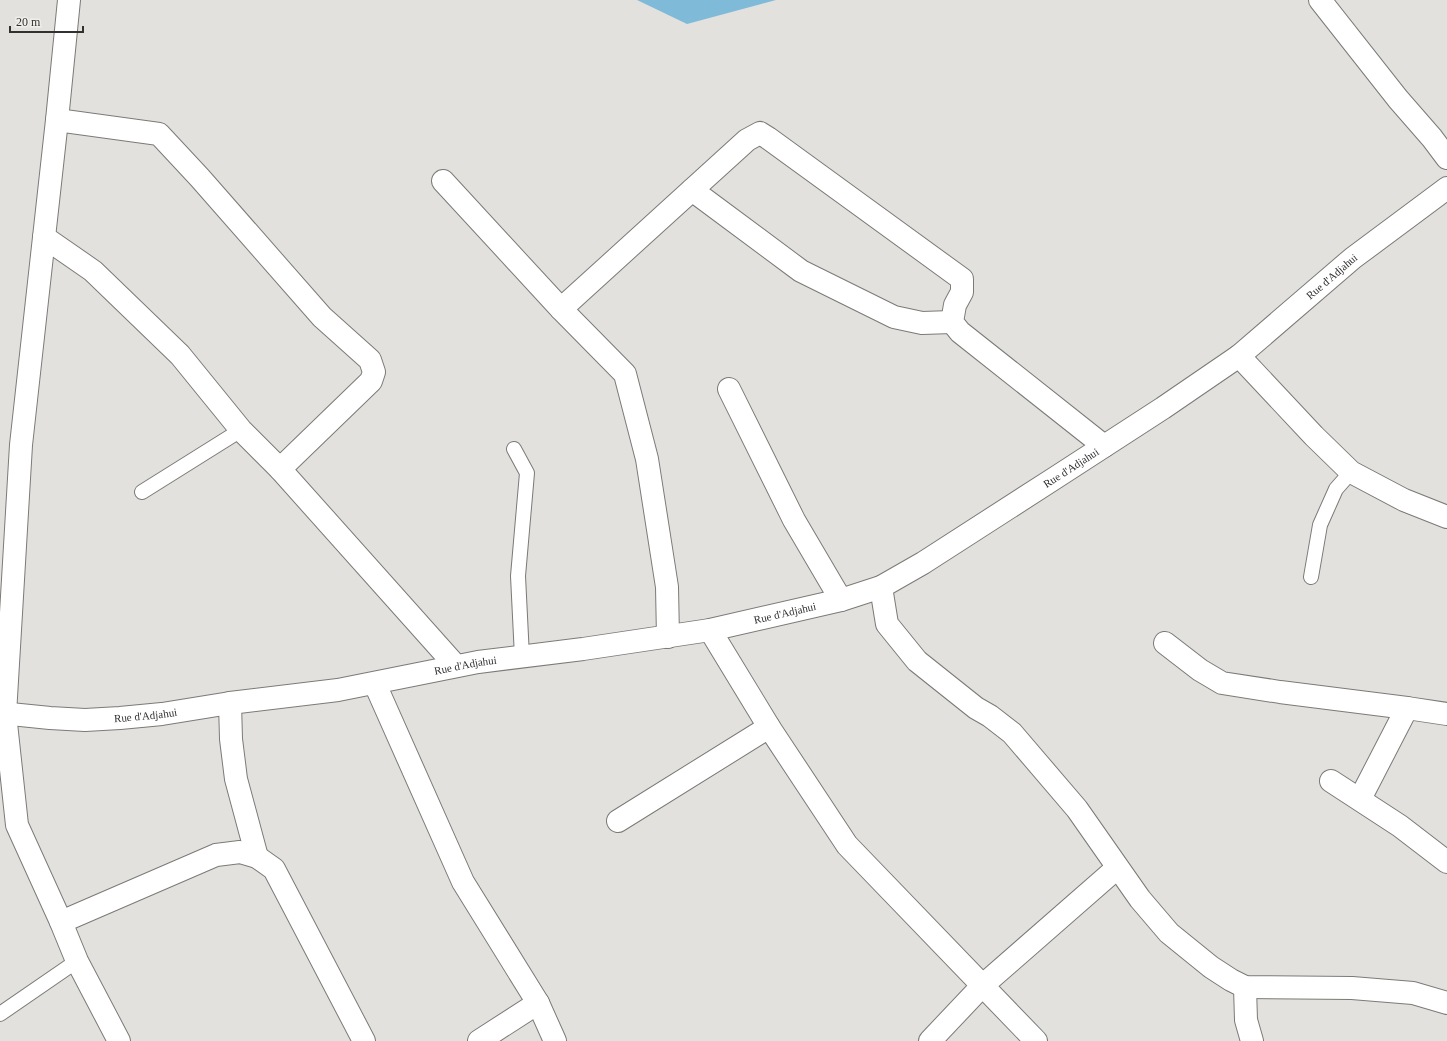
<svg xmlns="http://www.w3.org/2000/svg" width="1447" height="1041" font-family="Georgia,serif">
	<rect width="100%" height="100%" fill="#e3e1de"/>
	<path fill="#7fbad9" d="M 637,0 L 776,0 L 687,24 Z"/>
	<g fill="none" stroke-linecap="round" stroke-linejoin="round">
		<g stroke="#7c7a77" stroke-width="16">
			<path id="service" d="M 514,449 L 527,473 L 518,576 L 522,657
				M 142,492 L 241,430
				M 1311,577 L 1320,525 L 1336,489 L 1351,472
				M 0,1014 L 77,961"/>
		</g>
		<g stroke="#7c7a77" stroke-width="24">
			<g id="minor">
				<path d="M 69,0 L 57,120 L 21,445 L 5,714 L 17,825 L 61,922 L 77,961 L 119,1041"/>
				<path d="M 1320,0 L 1398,99 L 1432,138 L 1447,158"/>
				<path d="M 57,120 L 159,134 L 200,178 L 322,317 L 370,360 L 374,372 L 371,381 L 280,469"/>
				<path d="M 443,181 L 561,309 L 625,374 L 647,459 L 667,587 L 668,637"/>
				<path d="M 692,190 L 801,271 L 894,317 L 922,323 L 952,322"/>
				<path d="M 44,237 L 93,271 L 180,355 L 241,430 L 280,469 L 456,666"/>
				<path d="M 561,309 L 747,140 L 760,133 L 768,138 L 962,279 L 962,292 L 955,305 L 952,322 L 960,332 L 1104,446"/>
				<path d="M 1239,356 L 1314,436 L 1351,472 L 1404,500 L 1447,517"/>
				<path d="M 729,389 L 794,520 L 841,600"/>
				<path d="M 881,587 L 887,624 L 917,661 L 976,708 L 990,716 L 1012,733 L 1077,809 L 1140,899 L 1169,933 L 1211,967 L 1231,980 L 1245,987 L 1352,988 L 1413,993 L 1447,1003"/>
				<path d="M 710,630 L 769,727 L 847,845 L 1036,1041"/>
				<path d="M 1165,643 L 1200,670 L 1222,683 L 1280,692 L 1407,708 L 1447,714"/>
				<path d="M 375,684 L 463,882 L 538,1003 L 555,1041"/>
				<path d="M 230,703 L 231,739 L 236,779 L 257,857"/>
				<path id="s1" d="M 0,713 L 50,718 L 85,720 L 120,718 L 162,714 L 230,703 L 338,690 L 478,662 L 583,649 L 710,630 L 841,600 L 881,587 L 923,563 L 1055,478 L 1163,408 L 1239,356 L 1353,258 L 1447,188"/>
				<path d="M 1331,781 L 1400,826 L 1447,862"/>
				<path d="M 1360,799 L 1407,708"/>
				<path d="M 618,821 L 769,727"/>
				<path d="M 61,922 L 216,855 L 240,852 L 257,857 L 274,869 L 364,1041"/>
				<path d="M 1245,987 L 1246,1020 L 1252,1041"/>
				<path d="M 479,1041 L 538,1003"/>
				<path d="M 930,1041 L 982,986 L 1117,868"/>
			</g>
		</g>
		<use href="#service" stroke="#fff" stroke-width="14"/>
		<use href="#minor" stroke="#fff" stroke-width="22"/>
	</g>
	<g text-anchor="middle" stroke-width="4" stroke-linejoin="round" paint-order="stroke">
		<g font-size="11" fill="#323130" stroke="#f0eeeb">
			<text dy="4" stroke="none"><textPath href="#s1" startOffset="1442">Rue d'Adjahui</textPath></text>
			<text dy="4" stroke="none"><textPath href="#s1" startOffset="1118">Rue d'Adjahui</textPath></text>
			<text dy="4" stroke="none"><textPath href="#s1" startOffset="794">Rue d'Adjahui</textPath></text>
			<text dy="4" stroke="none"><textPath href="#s1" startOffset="470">Rue d'Adjahui</textPath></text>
			<text dy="4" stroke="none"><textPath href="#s1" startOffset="146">Rue d'Adjahui</textPath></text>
		</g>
	</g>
	<path d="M10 26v6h73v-6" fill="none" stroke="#323130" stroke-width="2"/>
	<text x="16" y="26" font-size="12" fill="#323130" stroke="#f0eeeb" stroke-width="3" paint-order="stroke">20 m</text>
</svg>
